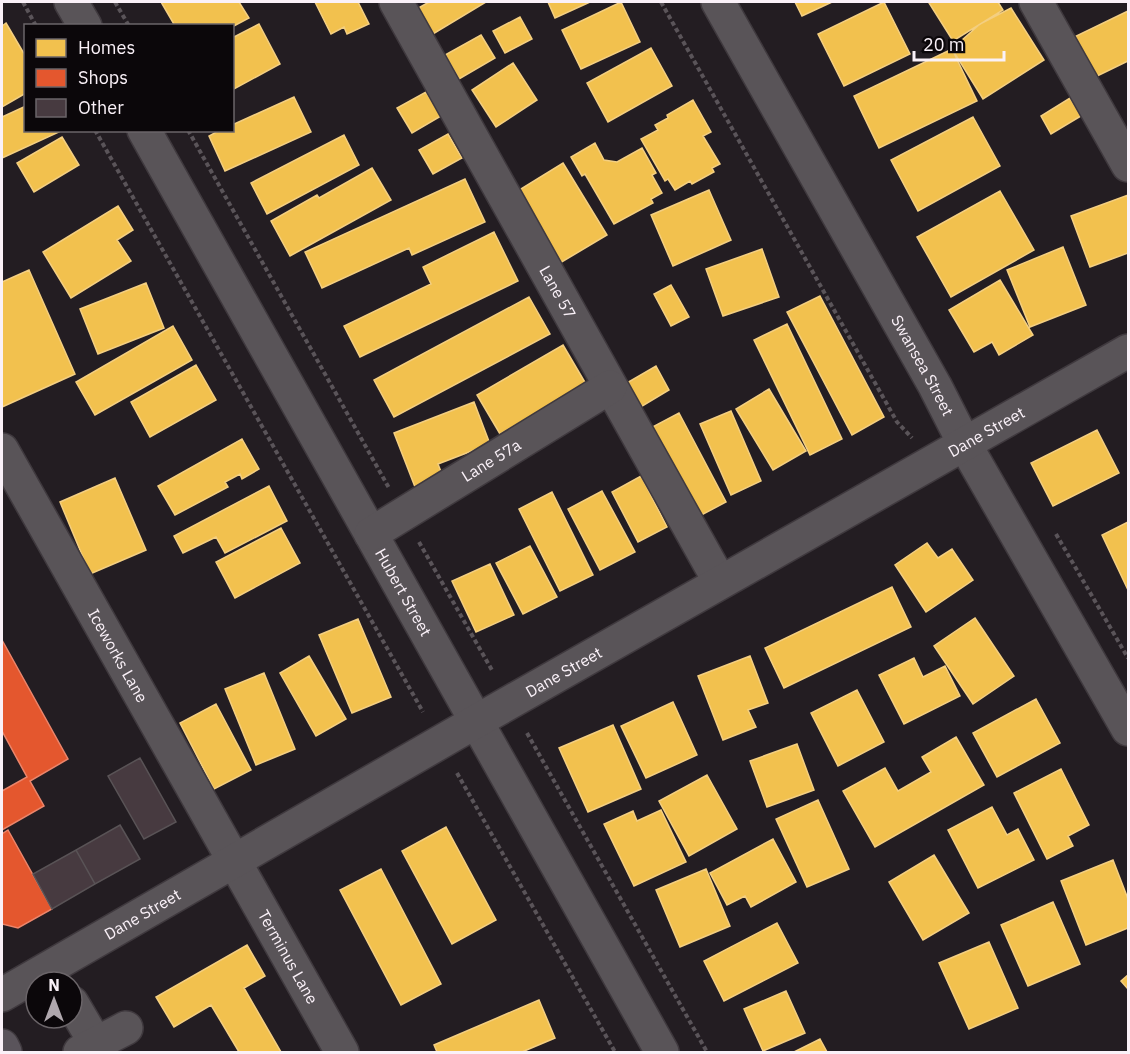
<svg xmlns="http://www.w3.org/2000/svg" width="1130" height="1054" font-family="'IBM Plex Sans',sans-serif">
	<rect width="100%" height="100%" fill="#231d22"/>
	<path fill="#f2c14e" stroke="#f4cf81" stroke-width="1.5" d="M 161,2 L 239,2 L 249,18 L 232,27 L 232,26 L 175,26 Z
		M 315,2 L 358,2 L 369,24 L 347,34 L 344,27 L 331,34 Z
		M 429,2 L 486,2 L 428,37 L 413,11 Z
		M 548,2 L 590,2 L 555,18 Z
		M 621,2 L 640,42 L 581,69 L 562,30 Z
		M 795,2 L 832,2 L 802,16 Z
		M 884,2 L 910,54 L 844,86 L 818,34 Z
		M 932,2 L 998,2 L 1003,10 L 953,41 L 929,3 Z
		M 1011,8 L 1044,60 L 983,99 L 952,49 L 980,24 Z
		M 1128,11 L 1128,61 L 1091,79 L 1070,39 Z
		M 520,17 L 532,39 L 505,53 L 493,31 Z
		M 6,23 L 26,57 L 26,93 L 2,107 L 2,26 Z
		M 259,24 L 280,64 L 232,90 L 232,38 Z
		M 481,35 L 495,58 L 459,79 L 445,55 Z
		M 651,48 L 672,86 L 608,122 L 587,83 Z
		M 952,49 L 977,101 L 879,148 L 854,96 Z
		M 513,63 L 537,100 L 496,127 L 472,90 Z
		M 426,92 L 441,116 L 412,133 L 397,108 Z
		M 294,97 L 311,132 L 225,171 L 209,136 L 220,130 L 232,130 L 232,125 Z
		M 1070,98 L 1081,116 L 1051,134 L 1041,116 Z
		M 693,100 L 711,132 L 703,136 L 720,164 L 712,168 L 714,172 L 692,184 L 690,181 L 675,190 L 668,179 L 665,181 L 641,139 L 658,130 L 655,125 L 668,118 L 667,115 Z
		M 26,106 L 26,130 L 58,130 L 59,132 L 2,158 L 2,117 Z
		M 973,117 L 1000,166 L 918,211 L 891,160 Z
		M 448,134 L 462,158 L 433,174 L 419,150 Z
		M 344,135 L 359,165 L 267,214 L 251,183 Z
		M 62,137 L 79,165 L 34,192 L 17,163 Z
		M 595,143 L 604,160 L 617,162 L 642,148 L 656,173 L 652,175 L 662,193 L 651,199 L 653,203 L 614,224 L 585,174 L 582,176 L 571,157 Z
		M 563,163 L 607,235 L 560,263 L 516,192 Z
		M 372,168 L 391,200 L 290,256 L 271,221 L 317,195 L 319,198 Z
		M 465,179 L 485,222 L 412,255 L 409,248 L 322,288 L 305,252 Z
		M 709,190 L 731,240 L 673,266 L 651,215 Z
		M 1000,191 L 1034,250 L 951,297 L 917,237 Z
		M 1128,195 L 1128,253 L 1090,267 L 1071,216 Z
		M 118,206 L 133,230 L 117,240 L 131,261 L 71,298 L 43,252 Z
		M 494,232 L 518,281 L 360,357 L 344,326 L 431,284 L 423,267 Z
		M 1063,247 L 1086,305 L 1030,327 L 1007,270 Z
		M 762,249 L 779,297 L 723,316 L 706,269 Z
		M 29,270 L 75,374 L 2,407 L 2,282 Z
		M 1000,280 L 1033,335 L 999,355 L 992,342 L 974,352 L 949,310 Z
		M 146,283 L 164,328 L 98,354 L 80,309 Z
		M 671,285 L 689,317 L 671,326 L 654,294 Z
		M 820,296 L 884,417 L 852,435 L 787,312 Z
		M 529,297 L 550,334 L 394,417 L 374,380 Z
		M 787,324 L 842,439 L 810,455 L 754,340 Z
		M 173,326 L 192,360 L 95,415 L 76,382 Z
		M 563,345 L 586,384 L 500,434 L 477,395 Z
		M 196,365 L 216,400 L 150,437 L 131,402 Z
		M 656,366 L 669,390 L 639,408 L 625,384 Z
		M 769,389 L 806,451 L 773,470 L 736,409 Z
		M 474,402 L 490,444 L 438,464 L 445,482 L 417,492 L 394,433 Z
		M 731,411 L 761,481 L 731,495 L 700,424 Z
		M 679,413 L 726,502 L 690,521 L 643,432 Z
		M 1097,430 L 1119,473 L 1053,506 L 1031,463 Z
		M 242,439 L 259,469 L 242,479 L 240,474 L 225,482 L 228,487 L 175,515 L 158,486 Z
		M 641,476 L 667,527 L 638,542 L 612,492 Z
		M 115,478 L 146,550 L 90,574 L 60,502 Z
		M 269,486 L 287,521 L 225,553 L 216,537 L 183,553 L 174,536 Z
		M 602,491 L 635,552 L 600,570 L 568,509 Z
		M 552,492 L 593,575 L 560,591 L 519,509 Z
		M 1128,522 L 1128,590 L 1102,535 Z
		M 281,528 L 300,563 L 235,598 L 216,562 Z
		M 927,543 L 938,558 L 952,549 L 973,580 L 926,612 L 895,565 Z
		M 530,546 L 557,597 L 523,614 L 496,563 Z
		M 490,564 L 514,615 L 476,632 L 452,581 Z
		M 892,587 L 911,627 L 784,688 L 765,648 Z
		M 975,618 L 1014,676 L 973,704 L 934,646 Z
		M 358,619 L 391,697 L 352,713 L 319,635 Z
		M 309,656 L 346,719 L 316,736 L 280,673 Z
		M 750,656 L 768,703 L 748,710 L 756,727 L 723,740 L 698,676 Z
		M 914,658 L 923,677 L 945,666 L 960,696 L 904,724 L 879,675 Z
		M 264,673 L 295,749 L 256,765 L 225,689 Z
		M 857,690 L 884,742 L 838,766 L 811,713 Z
		M 1036,699 L 1060,743 L 997,777 L 973,733 Z
		M 673,702 L 697,755 L 646,778 L 621,726 Z
		M 216,704 L 251,770 L 214,789 L 180,723 Z
		M 613,725 L 641,789 L 588,812 L 559,748 Z
		M 956,737 L 984,785 L 875,847 L 843,791 L 885,768 L 898,791 L 931,772 L 922,757 Z
		M 797,744 L 814,790 L 767,807 L 750,761 Z
		M 1061,769 L 1089,825 L 1068,836 L 1073,846 L 1047,859 L 1014,793 Z
		M 707,775 L 737,829 L 689,856 L 659,801 Z
		M 818,800 L 849,869 L 807,887 L 776,819 Z
		M 992,807 L 1007,835 L 1018,829 L 1034,860 L 978,888 L 948,830 Z
		M 661,810 L 686,862 L 634,886 L 604,824 L 633,811 L 637,821 Z
		M 446,827 L 496,920 L 452,944 L 402,851 Z
		M 773,839 L 796,882 L 751,907 L 745,896 L 727,905 L 710,873 Z
		M 934,855 L 969,913 L 923,940 L 889,882 Z
		M 1113,860 L 1128,899 L 1128,928 L 1086,945 L 1061,881 Z
		M 381,869 L 441,984 L 401,1005 L 340,890 Z
		M 706,869 L 730,926 L 680,947 L 656,890 Z
		M 1053,902 L 1080,964 L 1028,986 L 1001,925 Z
		M 777,923 L 798,963 L 724,1001 L 704,961 Z
		M 989,942 L 1018,1008 L 969,1029 L 939,963 Z
		M 247,945 L 265,976 L 244,988 L 281,1052 L 239,1052 L 211,1005 L 174,1027 L 156,997 Z
		M 1128,975 L 1128,989 L 1121,981 Z
		M 786,991 L 805,1033 L 763,1051 L 744,1009 Z
		M 539,1000 L 555,1038 L 522,1052 L 437,1052 L 434,1045 Z
		M 820,1039 L 827,1052 L 794,1052 Z"/>
	<path fill="#e4572e" stroke="#eb856b" stroke-width="1.5" d="M 2,640 L 68,759 L 30,781 L 44,806 L 2,830 L 2,791 L 27,777 L 2,731 Z
		M 8,830 L 52,909 L 18,928 L 2,924 L 2,834 Z"/>
	<path fill="#473a40" stroke="#595356" stroke-width="1.5" d="M 140,758 L 176,822 L 144,839 L 108,776 Z
		M 120,825 L 140,859 L 95,884 L 76,850 Z
		M 76,850 L 95,884 L 52,909 L 33,874 Z"/>
	<g fill="none" stroke-linecap="round" stroke-linejoin="round">
		<g stroke="#3f393e" stroke-width="36">
			<g id="minor">
				<path d="M 71,2 L 85,26"/>
				<path id="s1" d="M 396,2 L 720,582"/>
				<path id="s2" d="M 718,2 L 935,386 L 964,443 L 1128,729"/>
				<path d="M 1036,2 L 1128,165"/>
				<path id="s3" d="M 144,130 L 662,1052"/>
				<path id="s4" d="M 2,450 L 342,1052"/>
				<path id="s5" d="M 371,534 L 610,387"/>
				<path id="s6" d="M 2,995 L 477,721 L 1128,351"/>
				<path d="M 72,1003 L 96,1044"/>
				<path d="M 80,1052 L 126,1028"/>
			</g>
		</g>
		<g stroke="#3f393e" stroke-width="36">
			<path id="major" d="M 2,1046 L 5,1052"/>
		</g>
		<path stroke="#5a5459" stroke-width="4" stroke-dasharray="4.5 3" stroke-linecap="butt" d="M 23,2 L 36,26
			M 115,2 L 129,26
			M 661,2 L 897,422 L 912,438
			M 95,130 L 423,712
			M 188,130 L 389,488
			M 1056,534 L 1128,658
			M 419,542 L 493,672
			M 527,733 L 707,1052
			M 457,773 L 615,1052"/>
		<use href="#minor" stroke="#595458" stroke-width="33"/>
		<use href="#major" stroke="#5a545b" stroke-width="33"/>
	</g>
	<g text-anchor="middle" stroke-width="6" stroke-linejoin="round" paint-order="stroke">
		<g font-size="16" fill="#faf1f8" stroke="#0b070a">
			<text dy="6" stroke="none"><textPath href="#s1" startOffset="332">Lane 57</textPath></text>
			<text dy="6" stroke="none"><textPath href="#s2" startOffset="417">Swansea Street</textPath></text>
			<text dy="6" stroke="none"><textPath href="#s6" startOffset="1134">Dane Street</textPath></text>
			<text dy="6" stroke="none"><textPath href="#s5" startOffset="141">Lane 57a</textPath></text>
			<text dy="6" stroke="none"><textPath href="#s3" startOffset="530">Hubert Street</textPath></text>
			<text dy="6" stroke="none"><textPath href="#s4" startOffset="236">Iceworks Lane</textPath></text>
			<text dy="6" stroke="none"><textPath href="#s6" startOffset="648">Dane Street</textPath></text>
			<text dy="6" stroke="none"><textPath href="#s6" startOffset="162">Dane Street</textPath></text>
			<text dy="6" stroke="none"><textPath href="#s4" startOffset="582">Terminus Lane</textPath></text>
		</g>
	</g>
	<rect width="1130" height="1054" fill="none" stroke="#faf1f8" stroke-width="6"/>
	<rect x="24" y="24" width="210" height="108" fill="#0b070a" stroke="#6b6569" stroke-width="1.5"/>
	<rect x="36" y="39" width="30" height="18" fill="#f2c14e" stroke="#6b6569" stroke-width="1.5"/>
	<text x="78" y="54" font-size="18" fill="#faf1f8">Homes</text>
	<rect x="36" y="69" width="30" height="18" fill="#e4572e" stroke="#6b6569" stroke-width="1.5"/>
	<text x="78" y="84" font-size="18" fill="#faf1f8">Shops</text>
	<rect x="36" y="99" width="30" height="18" fill="#473a40" stroke="#6b6569" stroke-width="1.5"/>
	<text x="78" y="114" font-size="18" fill="#faf1f8">Other</text>
	<g transform="translate(54 1000)"><circle r="28" fill="#0b070a" stroke="#6b6569" stroke-width="1.5"/>
	<path d="M0-4.5L10 22L0 15L-10 22Z" fill="#afa7ad"/>
	<text y="-9" font-size="16" font-weight="bold" text-anchor="middle" fill="#faf1f8">N</text>
	</g>
	<path d="M914 51v9h90v-9" fill="none" stroke="#faf1f8" stroke-width="3"/>
	<text x="923" y="51" font-size="18" fill="#faf1f8" stroke="#0b070a" stroke-width="4.5" paint-order="stroke">20 m</text>
</svg>
